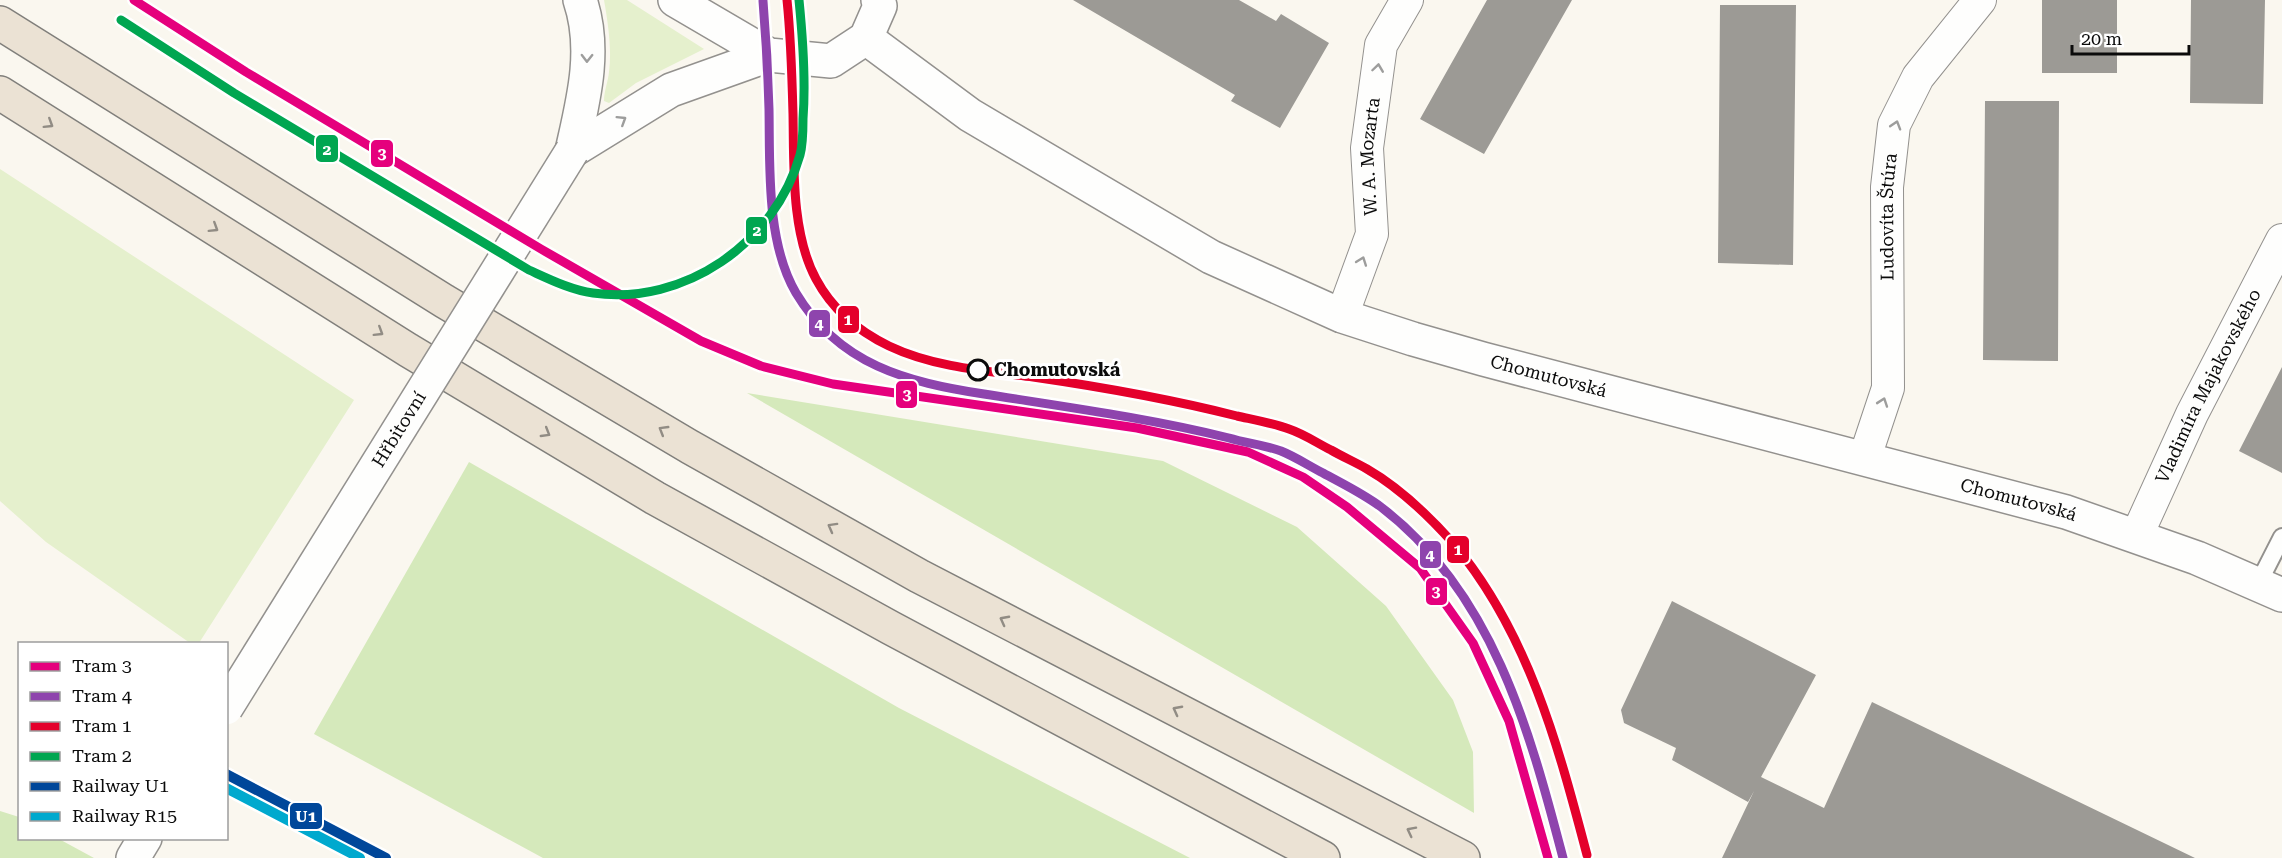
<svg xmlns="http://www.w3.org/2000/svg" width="2282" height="858" font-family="'Roboto Serif',serif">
	<rect width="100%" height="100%" fill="#faf7ef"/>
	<path fill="#e5f0cd" d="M 604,0 L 627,0 L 704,49 L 636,83 L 609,103 L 604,101 C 604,91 608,82 609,72 C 612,49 608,23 604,0 Z
		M 0,169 L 354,400 L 199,643 L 190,643 L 46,542 L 0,501 Z"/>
	<path fill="#d5e9bb" d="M 747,393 L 1163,461 L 1297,527 L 1386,606 L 1453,700 L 1473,752 L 1474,813 Z
		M 469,462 L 899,708 L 1190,858 L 543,858 L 314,734 Z
		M 0,811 L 19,817 L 20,838 L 59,839 L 94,858 L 0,858 Z"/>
	<path fill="#9c9a95" d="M 1073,0 L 1239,0 L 1276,21 L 1281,14 L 1329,43 L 1280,128 L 1231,101 L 1235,95 Z
		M 1487,0 L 1572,0 L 1484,154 L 1420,119 Z
		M 2042,0 L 2117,0 L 2117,73 L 2042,73 Z
		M 2191,0 L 2265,0 L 2263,104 L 2190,103 Z
		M 1720,5 L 1796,5 L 1793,265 L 1718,263 Z
		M 1985,101 L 2059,101 L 2058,361 L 1983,360 Z
		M 2282,367 L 2282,473 L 2239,451 Z
		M 1672,601 L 1816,675 L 1761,777 L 1824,808 L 1872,702 L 2195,858 L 1722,858 L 1754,791 L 1748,802 L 1672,760 L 1676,748 L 1624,723 L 1621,710 Z"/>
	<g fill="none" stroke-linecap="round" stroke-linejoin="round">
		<g stroke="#93918e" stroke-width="20">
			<path id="service" d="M 2258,584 L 2282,537"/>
		</g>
		<g stroke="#93918e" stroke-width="34">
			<g id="minor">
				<path id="s1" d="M 1342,316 L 1372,234 L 1367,148 L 1381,45 L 1407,0"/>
				<path id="s2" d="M 1865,457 L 1888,388 L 1887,187 L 1894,125 L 1918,77 L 1980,0"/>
				<path id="s3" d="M 2137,535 L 2192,414 L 2282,240"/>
			</g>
		</g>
		<g stroke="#93918e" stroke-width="36">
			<g id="tertiary">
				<path d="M 675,0 L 769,55 L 831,61 L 866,38 L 880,6 L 878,0"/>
				<path id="s4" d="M 866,38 L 970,115 L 1211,257 L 1342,316 L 1413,339 L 1483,359 L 2066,512 L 2197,558 L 2282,595"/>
				<path d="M 572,151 L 671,90 L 769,55"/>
				<path d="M 572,151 C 583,102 597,50 580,0"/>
				<path d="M 133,858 L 145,838"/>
			</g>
		</g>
		<g stroke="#807f7b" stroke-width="36">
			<path id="trunk" d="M 0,23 L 444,301 L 690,447 L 919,576 L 1463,858
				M 0,93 L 408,350 L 655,498 L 891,628 L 1323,858"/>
		</g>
		<use href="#service" stroke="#fefefd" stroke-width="16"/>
		<use href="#minor" stroke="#fefefd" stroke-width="32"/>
		<use href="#tertiary" stroke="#fefefd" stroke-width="33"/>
		<use href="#trunk" stroke="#ebe2d4" stroke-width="33"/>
		<g stroke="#93918e" stroke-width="36" stroke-linecap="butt">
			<g id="tertiary-bridge">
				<path id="s5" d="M 226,708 L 572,151"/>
			</g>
		</g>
		<use href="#tertiary-bridge" stroke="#fefefd" stroke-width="33"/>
		<g stroke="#fff" stroke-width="15">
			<path id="rail-1" d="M 226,774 L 386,858"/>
		</g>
		<g stroke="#fff" stroke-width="15">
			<path id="rail-2" d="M 226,788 L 360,858"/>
		</g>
		<use href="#rail-1" stroke="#00479a" stroke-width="10"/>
		<use href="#rail-2" stroke="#00a9ce" stroke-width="10"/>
		<g stroke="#fff" stroke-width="14">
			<path id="tram-1" d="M 134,0 L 246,72 L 541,249 L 701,341 L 761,366 L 833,384 L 1137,428 L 1248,452 L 1303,477 L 1347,507 L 1420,568 L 1473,643 L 1509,721 L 1548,858"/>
		</g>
		<g stroke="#fff" stroke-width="14">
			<path id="tram-2" d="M 763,1 C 766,37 768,73 769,109 C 770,166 766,242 796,293 C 839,365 907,382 984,394 C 1066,407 1148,418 1229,438 C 1246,443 1264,445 1281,451 C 1296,457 1309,466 1323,473 C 1343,484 1362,493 1381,507 C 1492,592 1529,728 1563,858"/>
		</g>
		<g stroke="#fff" stroke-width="14">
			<path id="tram-3" d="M 787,0 C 791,38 792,76 793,114 C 794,165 791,233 816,279 C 832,309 858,331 889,346 C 933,367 985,371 1033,377 C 1102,387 1170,399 1237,416 C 1255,420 1272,423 1289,429 C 1304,434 1317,443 1331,450 C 1343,457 1355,462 1367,469 C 1400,488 1428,515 1453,543 C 1528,632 1558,745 1587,855"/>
		</g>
		<g stroke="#fff" stroke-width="14">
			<path id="tram-4" d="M 121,20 L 234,93 L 529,270 C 549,279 571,290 593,293 C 684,306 775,243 800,155 C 803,144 803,131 803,119 C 806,79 803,40 799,0"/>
		</g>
		<use href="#tram-1" stroke="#e5007d" stroke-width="9"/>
		<use href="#tram-2" stroke="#8e44ad" stroke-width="9"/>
		<use href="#tram-3" stroke="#e4002b" stroke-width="9"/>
		<use href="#tram-4" stroke="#00a651" stroke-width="9"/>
	</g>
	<defs><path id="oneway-chevron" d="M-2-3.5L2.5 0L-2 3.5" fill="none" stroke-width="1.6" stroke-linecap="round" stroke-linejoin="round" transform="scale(1.5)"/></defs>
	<g stroke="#9d9d9c">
		<use href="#oneway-chevron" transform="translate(587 58) rotate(91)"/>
		<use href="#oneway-chevron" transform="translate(1378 68) rotate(-82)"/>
		<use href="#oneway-chevron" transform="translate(622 120) rotate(-32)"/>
		<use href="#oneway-chevron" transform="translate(1896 125) rotate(-73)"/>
		<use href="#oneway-chevron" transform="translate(1362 261) rotate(-70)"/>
		<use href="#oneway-chevron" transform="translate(1883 402) rotate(-71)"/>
	</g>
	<g stroke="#918c84">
		<use href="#oneway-chevron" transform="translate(49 124) rotate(32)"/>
		<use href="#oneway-chevron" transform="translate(214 228) rotate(32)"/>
		<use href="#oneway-chevron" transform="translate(379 332) rotate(32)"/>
		<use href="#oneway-chevron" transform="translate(663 430) rotate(-149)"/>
		<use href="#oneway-chevron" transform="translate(546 433) rotate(31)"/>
		<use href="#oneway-chevron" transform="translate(832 527) rotate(-151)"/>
		<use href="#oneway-chevron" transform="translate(1004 620) rotate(-152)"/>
		<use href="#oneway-chevron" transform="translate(1177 710) rotate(-152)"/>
		<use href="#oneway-chevron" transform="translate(1411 831) rotate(-153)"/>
	</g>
	<circle fill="#fff" stroke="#0b0b0b" stroke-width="3" cx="978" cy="370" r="10"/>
	<g text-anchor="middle" stroke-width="6" stroke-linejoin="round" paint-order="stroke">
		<g font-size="18" fill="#0b0b0b" stroke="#fff">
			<text dy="6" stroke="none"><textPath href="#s1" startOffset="165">W. A. Mozarta</textPath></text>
			<text dy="6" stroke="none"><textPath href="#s2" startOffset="244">Ludovíta Štúra</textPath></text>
			<text dy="6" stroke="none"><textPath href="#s4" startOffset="768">Chomutovská</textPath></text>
			<text dy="6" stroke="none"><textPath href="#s3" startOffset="165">Vladimíra Majakovského</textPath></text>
			<text dy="6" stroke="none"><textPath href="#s5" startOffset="328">Hřbitovní</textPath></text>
			<text dy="6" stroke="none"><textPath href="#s4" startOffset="1254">Chomutovská</textPath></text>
		</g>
		<g font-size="18" font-weight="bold" fill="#0b0b0b" stroke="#fff" text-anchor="start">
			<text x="994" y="376">Chomutovská</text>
		</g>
	</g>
	<g stroke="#fff" stroke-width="2">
		<rect x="315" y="134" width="24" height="29" rx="6" fill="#00a651"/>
		<rect x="370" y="139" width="24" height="29" rx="6" fill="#e5007d"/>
		<rect x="745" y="216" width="23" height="29" rx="6" fill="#00a651"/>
		<rect x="837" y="305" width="23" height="29" rx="6" fill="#e4002b"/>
		<rect x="808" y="309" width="23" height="29" rx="6" fill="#8e44ad"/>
		<rect x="895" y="380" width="23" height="29" rx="6" fill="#e5007d"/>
		<rect x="1446" y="535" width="24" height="29" rx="6" fill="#e4002b"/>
		<rect x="1419" y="540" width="23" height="29" rx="6" fill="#8e44ad"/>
		<rect x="1425" y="577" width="23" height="29" rx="6" fill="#e5007d"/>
		<rect x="289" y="802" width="34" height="28" rx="6" fill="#00479a"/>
	</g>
	<g font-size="16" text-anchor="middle" font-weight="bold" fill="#fff">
		<text x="327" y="155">2</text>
		<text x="382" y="159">3</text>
		<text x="757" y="236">2</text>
		<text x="848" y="325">1</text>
		<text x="819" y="329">4</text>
		<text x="907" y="400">3</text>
		<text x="1458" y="555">1</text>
		<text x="1430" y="560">4</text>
		<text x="1436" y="597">3</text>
		<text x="306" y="822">U1</text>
	</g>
	<rect x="18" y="642" width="210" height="198" fill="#ffffff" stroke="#9d9d9d" stroke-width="1.5"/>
	<rect x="30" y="662" width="30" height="9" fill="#e5007d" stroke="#9d9d9d" stroke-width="1.5"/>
	<text x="72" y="672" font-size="18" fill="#0b0b0b">Tram 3</text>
	<rect x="30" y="692" width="30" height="9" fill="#8e44ad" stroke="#9d9d9d" stroke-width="1.5"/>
	<text x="72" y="702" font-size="18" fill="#0b0b0b">Tram 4</text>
	<rect x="30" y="722" width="30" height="9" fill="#e4002b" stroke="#9d9d9d" stroke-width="1.5"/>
	<text x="72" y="732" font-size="18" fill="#0b0b0b">Tram 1</text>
	<rect x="30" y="752" width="30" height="9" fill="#00a651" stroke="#9d9d9d" stroke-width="1.5"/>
	<text x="72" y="762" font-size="18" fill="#0b0b0b">Tram 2</text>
	<rect x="30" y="782" width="30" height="9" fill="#00479a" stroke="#9d9d9d" stroke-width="1.5"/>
	<text x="72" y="792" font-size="18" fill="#0b0b0b">Railway U1</text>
	<rect x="30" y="812" width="30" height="9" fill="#00a9ce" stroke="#9d9d9d" stroke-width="1.5"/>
	<text x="72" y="822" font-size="18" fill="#0b0b0b">Railway R15</text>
	<path d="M2072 45v9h117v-9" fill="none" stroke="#0b0b0b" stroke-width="3"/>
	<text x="2081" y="45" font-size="18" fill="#0b0b0b" stroke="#ffffff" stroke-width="4.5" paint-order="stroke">20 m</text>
</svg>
